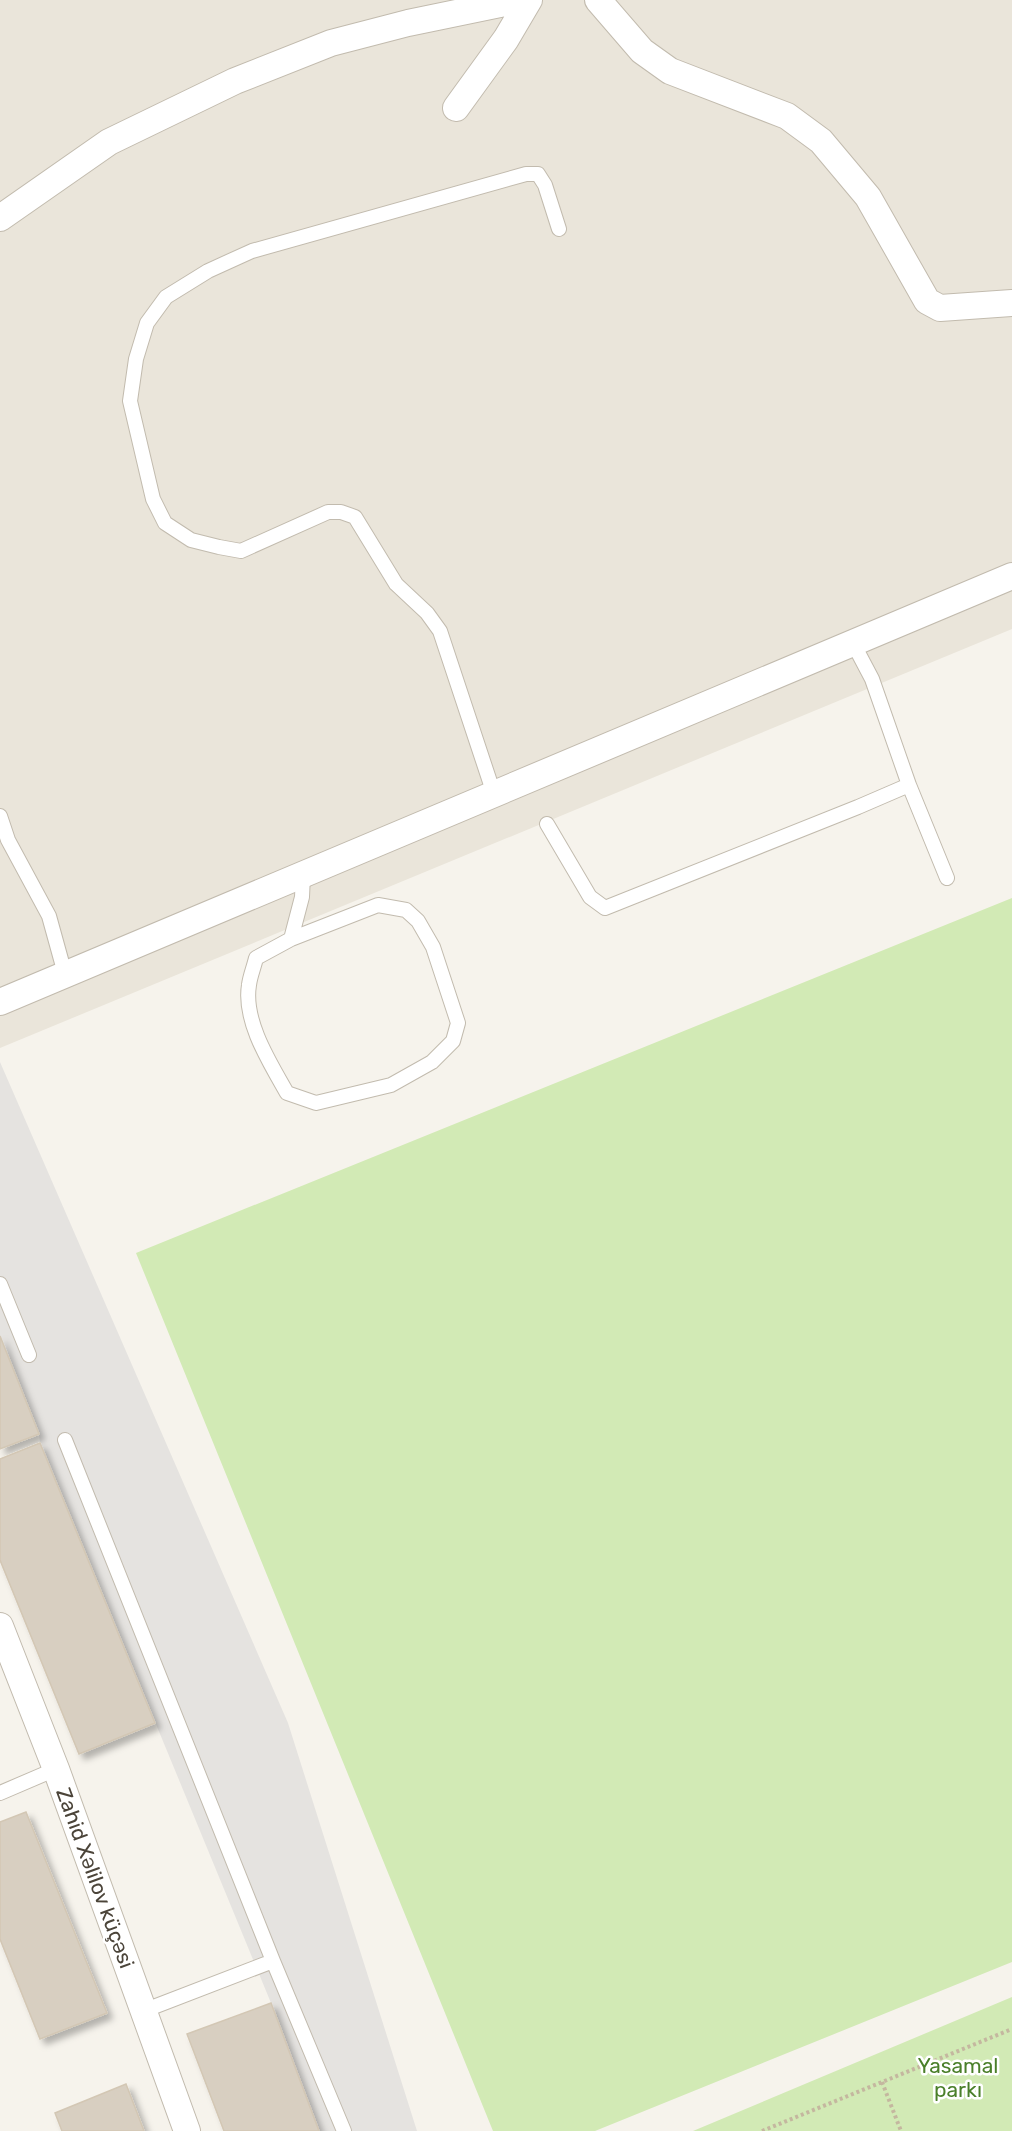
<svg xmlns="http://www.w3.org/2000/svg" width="1012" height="2131" font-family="Rubik,sans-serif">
	<defs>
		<filter id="shadow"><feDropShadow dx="5.5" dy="5.5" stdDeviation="3" flood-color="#0004"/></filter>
	</defs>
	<rect width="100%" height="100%" fill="#f6f3ec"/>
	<path fill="#eae5da" d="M 0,0 L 1012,0 L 1012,629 L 0,1048 Z"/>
	<path fill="#d2eab5" d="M 1012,898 L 1012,1962 L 595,2131 L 493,2131 L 136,1253 Z
		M 1012,1997 L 1012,2131 L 693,2131 Z"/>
	<path fill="#e5e3e0" d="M 0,1062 L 288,1723 L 417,2131 L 319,2131 L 271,2003 L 40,1443 L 39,1434 L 0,1336 Z"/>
	<path fill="#d8cfc1" stroke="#d3c7b4" stroke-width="1.5" filter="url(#shadow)" d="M 0,1336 L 39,1434 L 0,1449 Z
		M 40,1443 L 155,1723 L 79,1754 L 0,1560 L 0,1459 Z
		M 26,1812 L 107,2013 L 40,2039 L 0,1939 L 0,1822 Z
		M 271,2003 L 319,2131 L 224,2131 L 187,2034 Z
		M 126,2084 L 144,2131 L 62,2131 L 55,2113 Z"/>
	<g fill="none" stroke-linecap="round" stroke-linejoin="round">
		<g stroke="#c2bbae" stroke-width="16">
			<path id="service" d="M 909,785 L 947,878
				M 494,794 L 440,631 L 427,613 L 396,584 L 355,517 L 341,512 L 328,512 L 241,551 L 219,547 L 191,540 L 165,523 L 153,499 L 130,401 L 136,359 L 147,323 L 166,297 L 208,271 L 252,251 L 526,174 L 538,174 L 545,185 L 559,229
				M 0,816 L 8,840 L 49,916 L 65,974
				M 547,824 L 590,897 L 605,908 L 858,807 L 909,785 L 872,679 L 853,643
				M 291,939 L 378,905 L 406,910 L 418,921 L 433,947 L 458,1023 L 453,1041 L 432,1062 L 391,1085 L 316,1103 L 287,1093 C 270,1063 243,1021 249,985 C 250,976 254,967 256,958 L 291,939 L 302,897 L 303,875
				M 0,1284 L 29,1355
				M 65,1440 L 273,1961 L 344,2131
				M 0,1793 L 56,1769
				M 143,2011 L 273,1961"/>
		</g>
		<g stroke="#c2bbae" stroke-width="28">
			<path id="minor" d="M 598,0 L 642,51 L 670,71 L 787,116 L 821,141 L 868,197 L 927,301 L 940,308 L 1012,303
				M 456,108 L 506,39 L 529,0
				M 0,218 L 109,142 L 235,81 L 331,43 L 408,23 L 519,0
				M 0,1002 L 1012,576
				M 0,1626 L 56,1769 L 187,2131"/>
		</g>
		<path stroke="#c4b79f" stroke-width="4" stroke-dasharray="3 3" stroke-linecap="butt" d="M 882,2082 L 901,2131
			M 762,2131 L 1012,2029"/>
		<use href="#service" stroke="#fff" stroke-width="14"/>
		<use href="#minor" stroke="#fff" stroke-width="26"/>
	</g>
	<g text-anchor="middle" stroke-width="5" stroke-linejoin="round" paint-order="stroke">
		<g font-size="21" fill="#4b4439" stroke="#fff">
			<text transform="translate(95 1878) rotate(70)" y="7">Zahid Xəlilov küçəsi</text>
		</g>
		<g font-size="21" fill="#4a7f2a" stroke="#fff">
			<text x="958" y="2073">Yasamal<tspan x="958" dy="24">parkı</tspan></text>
		</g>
	</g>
</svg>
